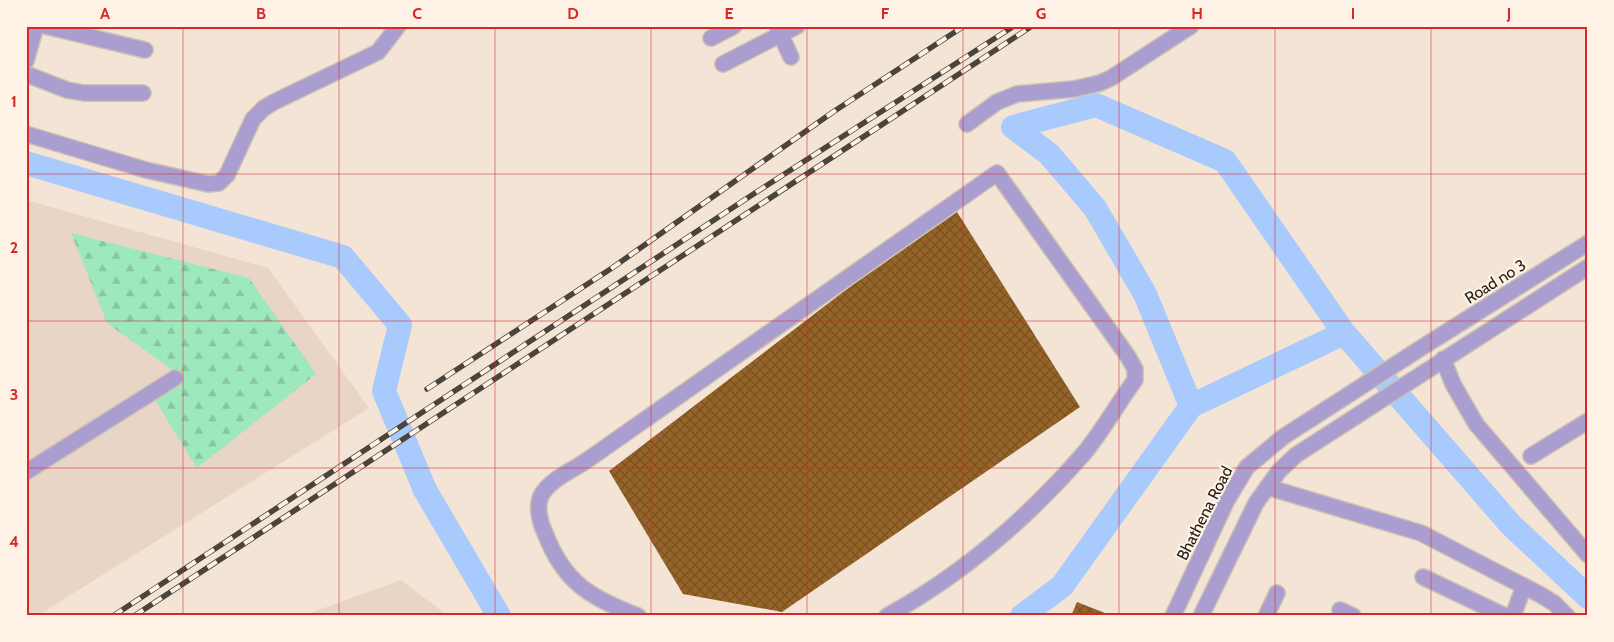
<svg xmlns="http://www.w3.org/2000/svg" width="1614" height="642" font-family="Cabin,sans-serif">
	<defs>
		<pattern id="forest-firs" width="22" height="20" patternUnits="userSpaceOnUse" patternTransform="scale(1.25)"><rect width="22" height="20" fill="#9ee8be"/><path d="M5 1l3.5 6h-7zM16 11l3.5 6h-7z" fill="#88c6a3"/></pattern>
		<pattern id="building-cross-hatch" width="8" height="8" patternUnits="userSpaceOnUse" patternTransform="scale(1.25)"><rect width="8" height="8" fill="#966428"/><path d="M0 0l8 8M0 8l8-8" fill="none" stroke="#7a5221"/></pattern>
	</defs>
	<rect width="100%" height="100%" fill="#f3e4d5"/>
	<path fill="#e9d5c6" d="M 26,200 L 268,268 L 369,408 L 37,616 L 26,616 Z
		M 401,580 L 448,616 L 302,616 Z"/>
	<path fill="url(#forest-firs)" d="M 71,233 L 249,278 L 316,374 L 197,468 L 153,397 L 175,372 L 107,323 Z"/>
	<g fill="none" stroke-linecap="round" stroke-linejoin="round">
		<path stroke="#a8cafc" stroke-width="24" d="M 26,163 L 343,257 L 400,325 L 384,391 L 425,490 L 499,616
			M 1191,406 L 1344,333
			M 1022,616 L 1062,586 L 1191,406 L 1145,294 L 1095,208 L 1049,154 L 1013,127 L 1096,105 L 1225,161 L 1344,333 L 1511,525 L 1588,597"/>
	</g>
	<path fill="url(#building-cross-hatch)" d="M 957,212 L 1080,407 L 782,612 L 683,594 L 609,471 L 851,286 Z
		M 1077,602 L 1110,615 L 1110,616 L 1071,616 Z"/>
	<g fill="none" stroke-linecap="round" stroke-linejoin="round">
		<g stroke="#cdc0b3" stroke-width="18">
			<path id="minor" d="M 45,26 L 145,50
				M 777,27 L 791,57
				M 711,38 L 734,26
				M 26,61 L 36,26
				M 723,64 L 797,26
				M 26,74 L 67,90 L 84,93 L 143,93
				M 967,124 L 997,102 L 1017,94 L 1074,89 L 1100,83 L 1111,78 L 1191,26
				M 26,134 L 146,170 L 208,184 L 219,183 L 227,175 L 253,119 L 264,108 L 274,102 L 378,52 L 398,26
				M 1443,359 L 1453,384 L 1476,424 L 1588,555
				M 1531,456 L 1588,421
				M 26,472 L 175,378
				M 1267,487 L 1421,533 L 1539,594 L 1554,603 L 1567,616
				M 1423,577 L 1505,616
				M 1340,610 L 1353,616
				M 638,616 C 591,598 564,583 545,533 C 540,523 536,507 541,496 C 549,480 571,471 586,461 L 997,173 L 1127,355 L 1135,369 L 1135,380 C 1118,403 1103,430 1085,452 C 1028,518 963,574 887,616
				M 1173,616 L 1227,500 L 1247,467 L 1283,437 L 1421,348 L 1588,243
				M 1201,616 L 1256,503 L 1279,471 L 1296,455 L 1588,267
				M 1266,616 L 1277,593
				M 1513,616 L 1524,586"/>
		</g>
		<use href="#minor" stroke="#a99ecf" stroke-width="15"/>
		<g stroke="#4b443c" stroke-width="5.5">
			<path id="rail" d="M 427,389 L 612,268 L 833,112 L 964,26
				M 113,616 L 755,193 L 1014,26
				M 134,616 L 1032,26"/>
		</g>
		<use href="#rail" stroke="#fef2e6" stroke-width="4" stroke-dasharray="11" stroke-linecap="butt"/>
	</g>
	<path fill="none" stroke="#d62828" stroke-width="1" stroke-opacity="0.55" d="M 183,26 L 183,616M 339,26 L 339,616M 495,26 L 495,616M 651,26 L 651,616M 807,26 L 807,616M 963,26 L 963,616M 1119,26 L 1119,616M 1275,26 L 1275,616M 1431,26 L 1431,616M 26,174 L 1588,174M 26,321 L 1588,321M 26,468 L 1588,468"/>
	<g text-anchor="middle" stroke-width="4.5" stroke-linejoin="round" paint-order="stroke">
		<g font-size="16" fill="#211c16" stroke="#fef2e6">
			<text transform="translate(1495 281) rotate(-32)" y="6">Road no 3</text>
			<text transform="translate(1204 513) rotate(-63)" y="6">Bhathena Road</text>
		</g>
	</g>
	<rect width="1614" height="642" fill="none" stroke="#fef2e6" stroke-width="55"/>
	<rect x="28" y="28" width="1558" height="586" fill="none" stroke="#d62828" stroke-width="2"/>
	<g font-size="16" text-anchor="middle" font-weight="bold" fill="#d62828">
		<text x="105" y="19">A</text>
		<text x="261" y="19">B</text>
		<text x="417" y="19">C</text>
		<text x="573" y="19">D</text>
		<text x="729" y="19">E</text>
		<text x="885" y="19">F</text>
		<text x="1041" y="19">G</text>
		<text x="1197" y="19">H</text>
		<text x="1353" y="19">I</text>
		<text x="1509" y="19">J</text>
		<text x="14" y="107">1</text>
		<text x="14" y="253">2</text>
		<text x="14" y="400">3</text>
		<text x="14" y="547">4</text>
	</g>
</svg>
